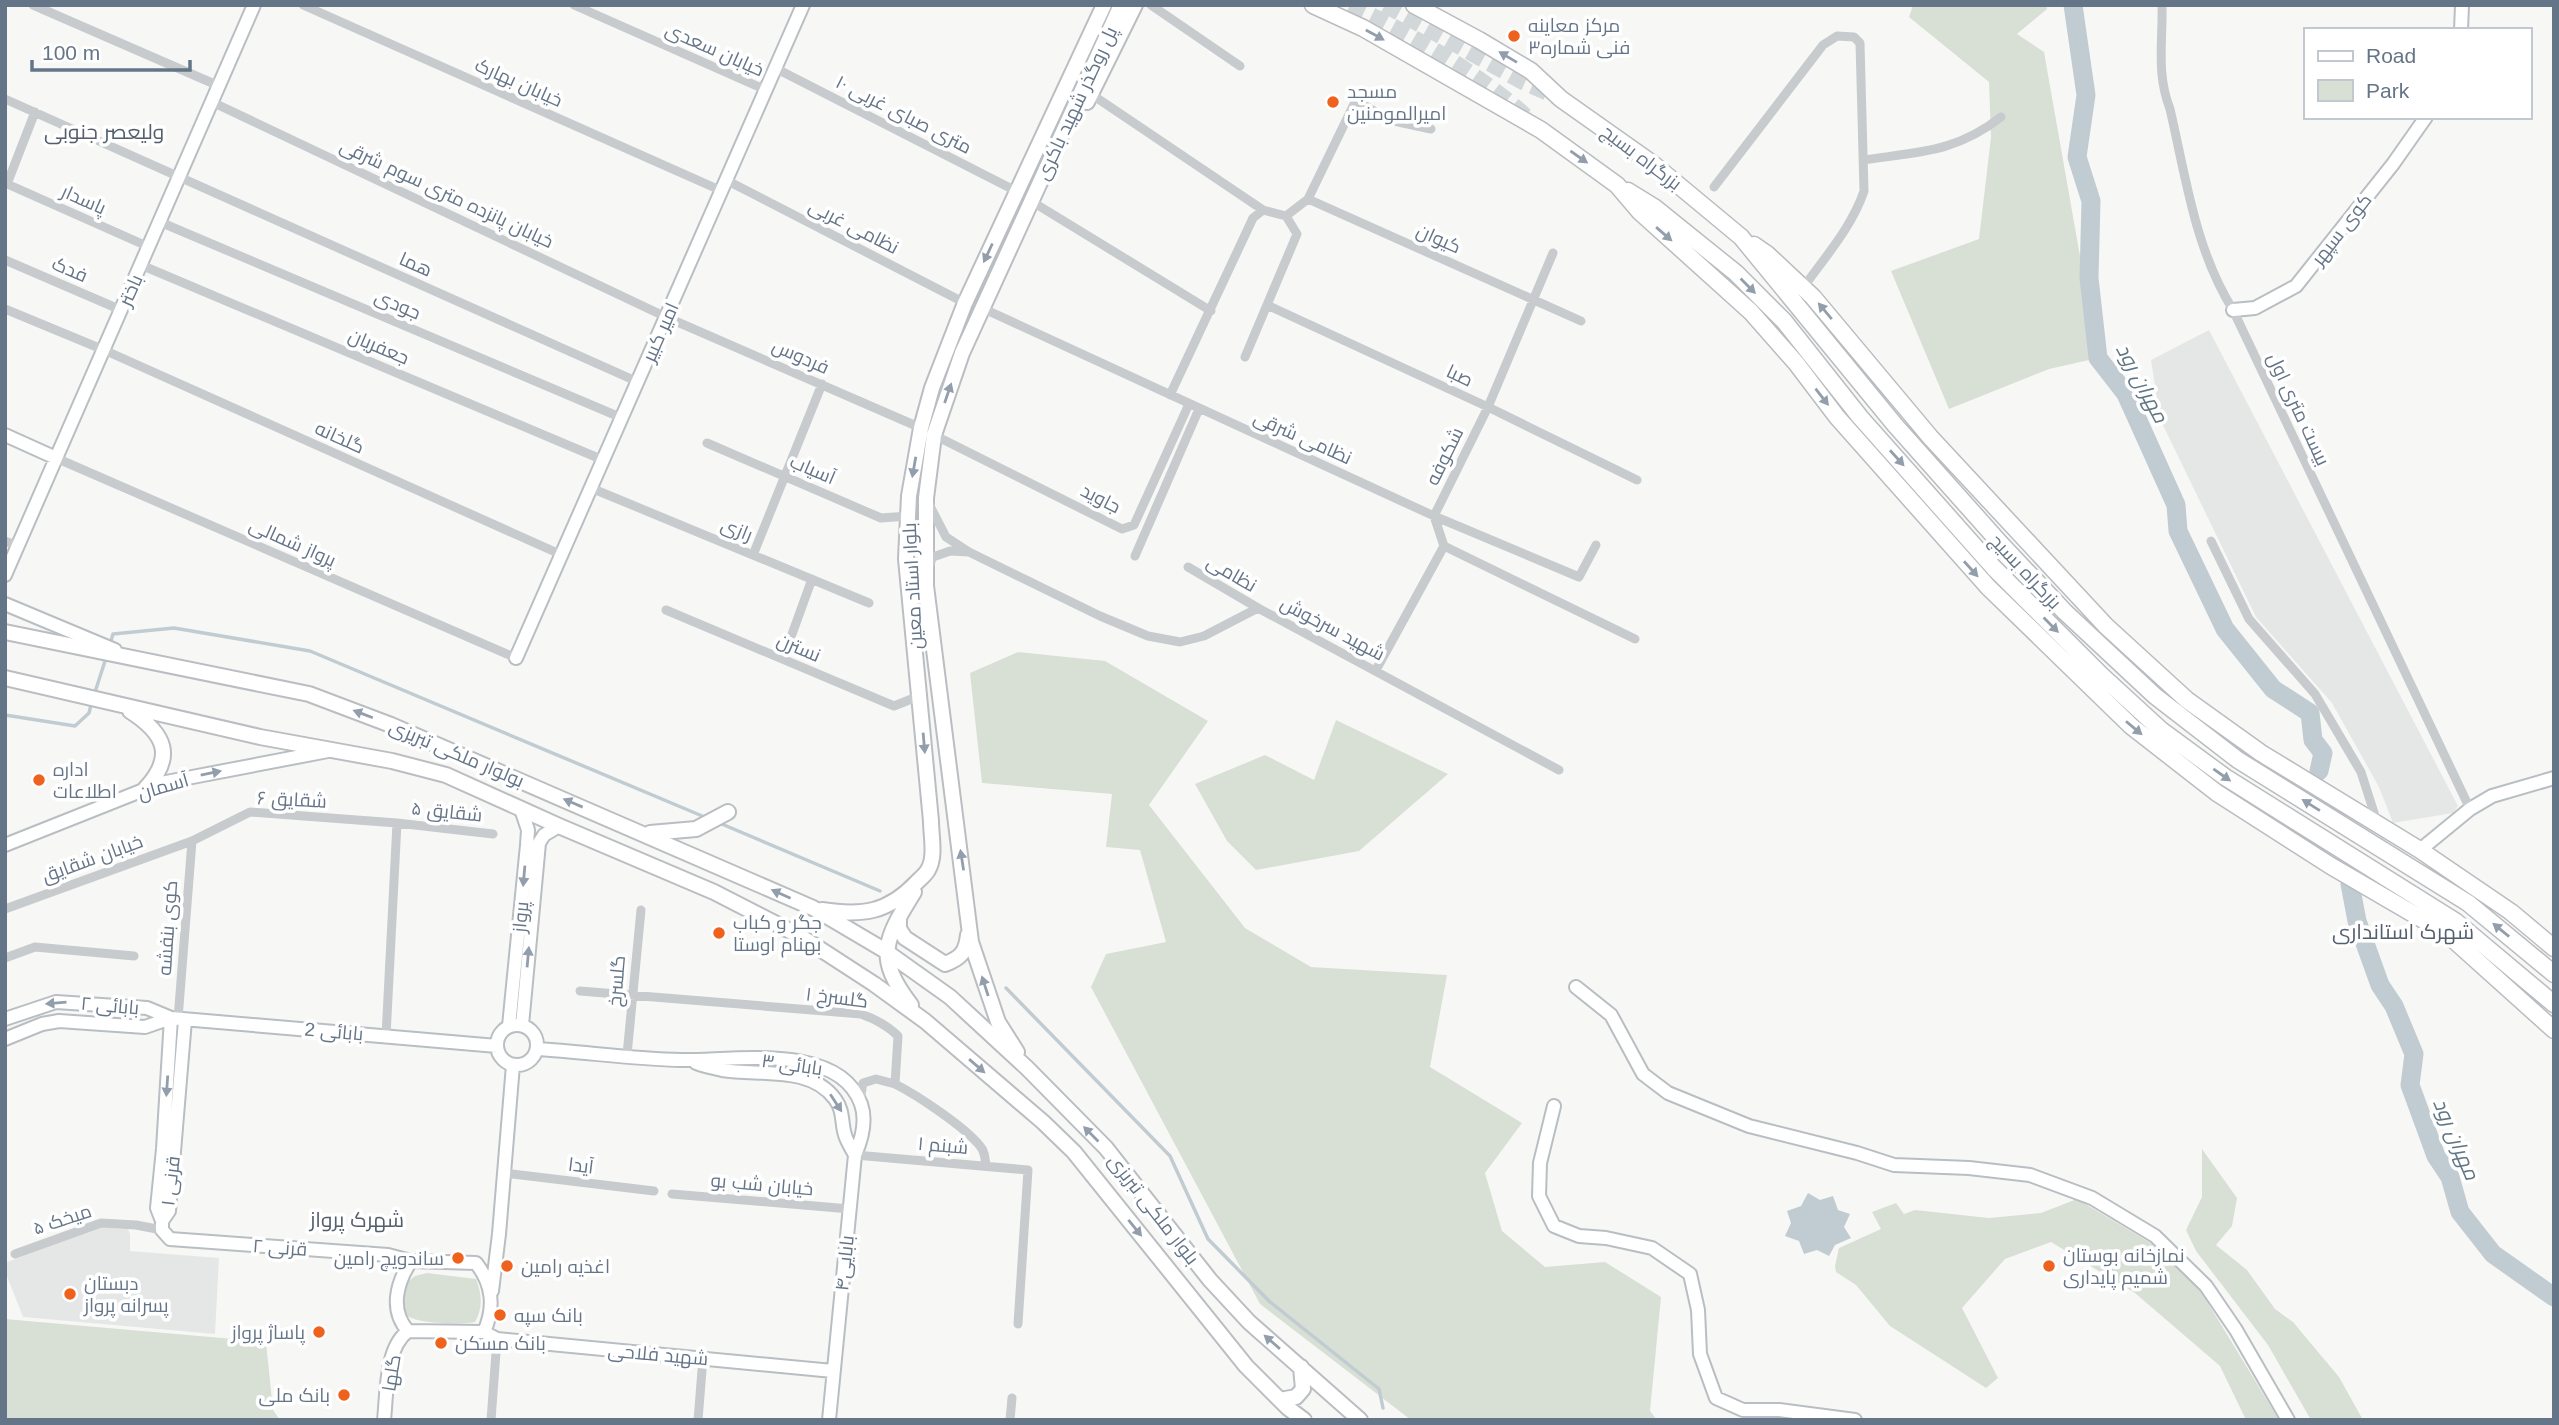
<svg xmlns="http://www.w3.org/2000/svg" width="2559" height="1425" font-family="Arial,Cairo,sans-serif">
	<rect width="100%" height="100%" fill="#f7f8f5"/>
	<path fill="#e5e7e6" d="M 2209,330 L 2458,806 L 2453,813 L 2393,823 L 2379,787 L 2332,703 L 2256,617 L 2160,419 L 2151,360 Z
		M 97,1227 L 128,1229 L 130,1234 L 130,1251 L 219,1258 L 215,1334 L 23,1317 L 5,1271 L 5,1263 Z"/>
	<path fill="#d8e0d5" d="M 1913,5 L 2046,5 L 2047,9 L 2017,34 L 2044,52 L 2098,358 L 2049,369 L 1949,409 L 1891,271 L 1979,239 L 1991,137 L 1989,82 L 1909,17 Z
		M 1018,652 L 1105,661 L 1208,721 L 1149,805 L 1245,928 L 1311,967 L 1447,975 L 1430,1067 L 1522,1123 L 1485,1173 L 1502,1231 L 1545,1267 L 1605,1262 L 1661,1297 L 1650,1411 L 1657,1420 L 1411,1420 L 1260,1304 L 1091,987 L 1106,954 L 1166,942 L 1140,850 L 1106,847 L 1112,794 L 982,783 L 970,673 Z
		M 1336,720 L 1448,774 L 1359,851 L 1256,870 L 1227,841 L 1195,784 L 1265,755 L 1314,780 Z
		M 2202,1149 L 2237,1198 L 2232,1226 L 2216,1245 L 2247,1270 L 2275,1309 L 2293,1322 L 2339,1377 L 2363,1420 L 2311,1420 L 2268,1345 L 2196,1251 L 2186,1230 L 2202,1197 Z
		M 2077,1199 L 2149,1242 L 2200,1290 L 2279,1420 L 2246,1420 L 2220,1366 L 2135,1293 L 2051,1242 L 2005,1259 L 1962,1308 L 1998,1378 L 1986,1388 L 1890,1326 L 1856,1285 L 1836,1272 L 1835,1266 L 1839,1248 L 1881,1229 L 1872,1212 L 1896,1203 L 1904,1214 L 1915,1210 L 1989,1218 L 2041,1213 Z
		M 427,1273 L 476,1279 C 482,1294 483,1308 475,1322 C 459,1325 421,1324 407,1316 L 402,1304 L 405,1284 L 415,1276 Z
		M 5,1319 L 266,1342 L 273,1410 L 280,1420 L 5,1420 Z"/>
	<path fill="#c1ccd2" d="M 1808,1193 L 1820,1200 L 1833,1196 L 1838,1210 L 1850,1214 L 1844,1227 L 1851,1238 L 1835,1245 L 1829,1256 L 1817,1250 L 1804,1254 L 1799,1241 L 1785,1236 L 1791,1223 L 1787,1211 L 1801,1206 Z"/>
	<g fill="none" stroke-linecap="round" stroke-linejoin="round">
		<path stroke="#c1ccd2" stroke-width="3.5" d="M 110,644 L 113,634 L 174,628 L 310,651 L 707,818
			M 95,692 L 106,658
			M 5,715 L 75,726 L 89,713 L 91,705
			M 717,822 L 880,891
			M 1006,988 L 1170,1156 L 1208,1239 L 1269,1301 L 1379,1389 L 1383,1408"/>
		<path stroke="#c1ccd2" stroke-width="19" d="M 2073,5 L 2086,95 L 2077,157 L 2091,201 L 2089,278 L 2098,358 L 2126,394 L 2176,505 L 2178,531 L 2225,629 L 2273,689 L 2310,713 L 2313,740 L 2323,753 L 2319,771
			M 2350,884 L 2357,921 L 2380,985 L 2394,1006 L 2414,1054 L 2410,1085 L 2436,1156 L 2450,1177 L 2460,1212 L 2493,1254 L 2554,1297"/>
		<path stroke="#d2d7da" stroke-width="16" stroke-dasharray="16 8" stroke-linecap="butt" d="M 1350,5 C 1407,31 1485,77 1530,120
			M 1385,5 L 1523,82 L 1559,98"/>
		<g stroke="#b9bec3" stroke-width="16">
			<path id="secondary" d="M 2461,30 L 2462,5
				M 2233,310 L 2255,308 L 2296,286 L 2393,164 L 2426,117
				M 5,435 L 56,458
				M 5,575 L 254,5
				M 5,604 L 115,650
				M 516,658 L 803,5
				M 5,845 L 161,783 L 328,751
				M 2420,850 L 2470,809 L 2492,796 L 2554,778
				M 1576,987 L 1611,1015 L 1643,1074 L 1668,1093 L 1749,1126 L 1857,1153 L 1894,1165 L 1969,1168 L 2030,1175 L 2092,1198 L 2155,1236 L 2206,1286 L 2236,1330 L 2288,1420
				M 171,1018 L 163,1149 L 157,1208 L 162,1221 L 162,1230 L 170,1239 L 388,1255 L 411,1261
				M 5,1019 L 56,1002 L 147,1008 L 171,1018 L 497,1046
				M497 1045a20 20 0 1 1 40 0a20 20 0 1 1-40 0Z
				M 522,1025 L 539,843 L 544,835 L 559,826
				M 509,1026 L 527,845 L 528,830 L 521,809
				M 5,1039 L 42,1024 L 59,1021 L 145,1027 L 171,1018
				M 537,1049 C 585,1052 634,1059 681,1060 C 733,1061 839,1042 861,1104 C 867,1121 862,1139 855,1155 L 829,1420
				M 696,1063 C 704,1066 713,1068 722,1070 C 759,1076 810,1065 835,1099 C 844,1111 841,1122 845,1135 C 847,1142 852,1149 855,1155
				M 1554,1106 L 1540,1163 L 1539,1196 L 1554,1226 L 1579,1236 L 1606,1238 L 1652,1248 L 1690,1274 L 1698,1310 L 1700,1354 L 1716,1398 L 1743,1410 L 1779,1410 L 1855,1420
				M 162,1221 L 169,1211 L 185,1020
				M 411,1261 L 476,1263 C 493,1285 495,1307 484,1332 L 408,1331 C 389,1310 397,1282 411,1261 Z
				M 492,1291 L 499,1234 L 513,1065
				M 484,1332 L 497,1339 L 833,1371
				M 384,1420 C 387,1393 385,1348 408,1331"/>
		</g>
		<g stroke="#babec2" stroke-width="18">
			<path id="primary" d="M 1087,102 L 1135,5
				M 5,632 L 309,694 L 391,725 L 813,908 L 884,950 L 950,997 L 1027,1068 L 1106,1148 L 1210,1280 L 1249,1322 L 1360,1420
				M 5,678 L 260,737 L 392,761 L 446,775 L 559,826 L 714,892 L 800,936 L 874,984 L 925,1021 L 1043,1122 L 1074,1152 L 1246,1366 L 1288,1408 L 1304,1420
				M 130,711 C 166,734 175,757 145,789
				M 650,833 L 696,829 L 728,812
				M 822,910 C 862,916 888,913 917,882 C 920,879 926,874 928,870 C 936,857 931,836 931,821 L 906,559 L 909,496 L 921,428 L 932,388 L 965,303 L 1104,5
				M 899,918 L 899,929 L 905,938 L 945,964 C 961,958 966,952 968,935
				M 911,1005 C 874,957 885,939 914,892
				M 1017,1052 L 998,1022 L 971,942 L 926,586 L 926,498 L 934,435 L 962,353 L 1121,5
				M 1280,1400 L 1296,1397 L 1303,1389 L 1301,1367"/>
		</g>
		<g stroke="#b9bcc0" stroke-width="19">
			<path id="highway" d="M 1313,5 L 1363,28 L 1541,130 L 1617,185 L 1640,212 L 1751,312 L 1796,363 L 1837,417 L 1988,587 L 2131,726 L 2217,793 L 2331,866 L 2446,933 L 2554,1030
				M 1414,5 L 1479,40 L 1531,71 L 1561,99 L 1653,164 L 1741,237 L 1895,425 L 2000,543 L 2065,612 L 2155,696 L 2238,760 L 2468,903 L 2554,974
				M 1628,191 L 1654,207 L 1736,273 L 1784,321 L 1860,417 L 1994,568 L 2101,675 L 2161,730 L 2225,777 L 2455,921 L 2554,1004
				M 1754,245 L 1767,254 L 1813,297 L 1931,438 L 2106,626 L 2187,700 L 2261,753 L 2420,850 L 2511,912 L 2554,948"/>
		</g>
		<path stroke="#c7cbce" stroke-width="9" d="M 33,5 L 219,86
			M 303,5 L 722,191
			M 574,5 L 766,90
			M 1151,5 L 1240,66
			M 2162,5 C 2163,42 2156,73 2170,109 C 2186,178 2195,249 2233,310 L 2470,809
			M 775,68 L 1016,191
			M 1091,94 L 1263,210
			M 5,99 L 638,382
			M 212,102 L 666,317 L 921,428
			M 1863,160 C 1917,152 1955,153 2001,117
			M 726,180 L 965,303
			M 5,183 L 149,247
			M 7,184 L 35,112
			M 1714,187 L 1823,45 L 1837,36 L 1854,37 L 1860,43 L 1864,191 C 1852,227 1825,257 1803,288
			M 1308,199 L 1356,100 L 1389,120 L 1431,129
			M 1031,201 L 1211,311
			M 1286,216 L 1308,199 L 1581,321
			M 160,222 L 622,418
			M 5,260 L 121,310
			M 141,265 L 603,460
			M 1267,305 L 1488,407 L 1637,480
			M 982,308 L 1434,516 L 1579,577 L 1596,545
			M 5,309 L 104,350 L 562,555
			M 1170,395 L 1253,218 L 1263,210 L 1286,216 L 1297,234 L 1245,357
			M 934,435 L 1122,529 L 1134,525 L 1189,404
			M 707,443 L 881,518 L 908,516
			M 56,458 L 516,658
			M 591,488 L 869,603
			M 5,541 L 18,546
			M 2211,541 L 2249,619 L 2315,694 L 2361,772 L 2377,822
			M 1444,546 L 1635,639
			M 969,552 L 1100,616 L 1148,636 L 1180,642 L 1204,636 L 1258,608
			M 753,555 L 822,384
			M 1135,556 L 1199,409
			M 1188,567 L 1258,608 L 1559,770
			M 928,568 L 933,557 L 950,551 L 969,552 L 946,537 L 929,504
			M 666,610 L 894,706 L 919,696
			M 783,659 L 812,579
			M 1376,670 L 1444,546 L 1434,516 L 1488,407 L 1553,253
			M 5,909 L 192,841 L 250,812 L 397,823 L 493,834
			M 5,958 L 35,947 L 134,956
			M 580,991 L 861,1014 C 875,1019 887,1025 898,1036 L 895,1084 C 917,1095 965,1127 980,1146 C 985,1151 985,1159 986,1166
			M 178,1019 L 192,841
			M 386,1036 L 397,823
			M 627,1055 L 641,910
			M 860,1100 L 863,1083 L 876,1079 L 895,1084
			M 855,1155 L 1028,1170 L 1018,1324
			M 504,1173 L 654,1191
			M 672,1194 L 850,1209
			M 15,1254 L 101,1223 L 136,1225 L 162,1230
			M 491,1420 L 497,1339
			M 698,1420 L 703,1358
			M 1010,1420 L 1012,1398"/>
		<use href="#secondary" stroke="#fff" stroke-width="12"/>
		<use href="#primary" stroke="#fff" stroke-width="14"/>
		<use href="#highway" stroke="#fff" stroke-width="16"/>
	</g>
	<defs><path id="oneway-solid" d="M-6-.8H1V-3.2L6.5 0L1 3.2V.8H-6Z" transform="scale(1.75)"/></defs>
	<g fill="#939eac">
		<use href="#oneway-solid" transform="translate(1375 35) rotate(29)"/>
		<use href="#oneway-solid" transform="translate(1508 57) rotate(-149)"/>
		<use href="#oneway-solid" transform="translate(1579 157) rotate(35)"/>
		<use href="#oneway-solid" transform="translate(1664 234) rotate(41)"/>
		<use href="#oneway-solid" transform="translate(988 253) rotate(115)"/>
		<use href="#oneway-solid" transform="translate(1748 286) rotate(45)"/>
		<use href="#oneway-solid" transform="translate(1825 311) rotate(-130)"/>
		<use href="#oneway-solid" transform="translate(948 393) rotate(-71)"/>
		<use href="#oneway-solid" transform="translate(1822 397) rotate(52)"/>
		<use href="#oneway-solid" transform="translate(1897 458) rotate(48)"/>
		<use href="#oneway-solid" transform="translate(914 467) rotate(100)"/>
		<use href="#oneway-solid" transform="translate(1971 569) rotate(48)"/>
		<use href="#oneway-solid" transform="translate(2051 625) rotate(45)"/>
		<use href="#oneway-solid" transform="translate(363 714) rotate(-159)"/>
		<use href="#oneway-solid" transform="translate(2134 728) rotate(40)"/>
		<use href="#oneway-solid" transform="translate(924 743) rotate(85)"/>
		<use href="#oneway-solid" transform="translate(211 773) rotate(-11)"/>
		<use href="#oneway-solid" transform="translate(2222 775) rotate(35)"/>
		<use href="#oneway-solid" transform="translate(573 803) rotate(-157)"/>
		<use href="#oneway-solid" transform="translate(2311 805) rotate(-148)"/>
		<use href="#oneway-solid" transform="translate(962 860) rotate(-99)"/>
		<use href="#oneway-solid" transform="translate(524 876) rotate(95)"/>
		<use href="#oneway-solid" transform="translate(781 894) rotate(-156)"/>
		<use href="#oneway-solid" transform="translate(2501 930) rotate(-141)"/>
		<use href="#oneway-solid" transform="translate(528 957) rotate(-85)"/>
		<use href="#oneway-solid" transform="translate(985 986) rotate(-108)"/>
		<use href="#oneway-solid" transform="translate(56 1003) rotate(175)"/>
		<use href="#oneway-solid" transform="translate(977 1066) rotate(41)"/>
		<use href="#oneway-solid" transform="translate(167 1086) rotate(94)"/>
		<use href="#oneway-solid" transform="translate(836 1103) rotate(57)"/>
		<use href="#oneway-solid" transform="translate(1091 1134) rotate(-135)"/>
		<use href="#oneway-solid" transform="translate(1135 1228) rotate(51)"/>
		<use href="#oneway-solid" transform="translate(1272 1342) rotate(-139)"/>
	</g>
	<g fill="#ee621e" stroke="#fff" stroke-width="2.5">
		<circle cx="1514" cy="36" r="7"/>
		<circle cx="1333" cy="102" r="7"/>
		<circle cx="39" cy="780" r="7"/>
		<circle cx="719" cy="933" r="7"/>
		<circle cx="458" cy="1258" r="7"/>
		<circle cx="507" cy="1266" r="7"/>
		<circle cx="2049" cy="1266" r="7"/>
		<circle cx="70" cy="1294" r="7"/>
		<circle cx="500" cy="1315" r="7"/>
		<circle cx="319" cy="1332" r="7"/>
		<circle cx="441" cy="1343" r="7"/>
		<circle cx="344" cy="1395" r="7"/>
	</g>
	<g text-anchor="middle" stroke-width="7" stroke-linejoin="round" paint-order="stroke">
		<g font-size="19" fill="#657588" stroke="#fff" text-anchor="start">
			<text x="1528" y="32">مرکز معاینه<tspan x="1528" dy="22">فنی شماره۳</tspan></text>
			<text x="1347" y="98">مسجد<tspan x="1347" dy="22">امیرالمومنین</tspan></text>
			<text x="53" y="776">اداره<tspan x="53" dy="22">اطلاعات</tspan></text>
			<text x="733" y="929">جگر و کباب<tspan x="733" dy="22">بهنام اوستا</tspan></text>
			<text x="2063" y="1262">نمازخانه بوستان<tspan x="2063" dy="22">شمیم پایداری</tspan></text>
			<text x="444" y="1265" text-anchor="end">ساندویچ رامین</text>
			<text x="521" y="1273">اغذیه رامین</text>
			<text x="84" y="1290">دبستان<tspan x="84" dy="22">پسرانه پرواز</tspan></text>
			<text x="514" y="1322">بانک سپه</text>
			<text x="305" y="1339" text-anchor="end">پاساژ پرواز</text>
			<text x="455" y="1350">بانک مسکن</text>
			<text x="330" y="1402" text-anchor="end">بانک ملی</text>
		</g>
		<g font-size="19" fill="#657588" stroke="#fff">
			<text transform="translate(715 49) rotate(24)" y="7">خیابان سعدی</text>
			<text transform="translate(519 82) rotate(24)" y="7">خیابان بهارک</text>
			<text transform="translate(1076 103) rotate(-65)" y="7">پل روگذر شهید باکری</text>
			<text transform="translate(904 114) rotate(27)" y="7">۱۰ متری صبای غربی</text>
			<text transform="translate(1642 157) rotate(37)" y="7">بزرگراه بسیج</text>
			<text transform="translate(447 193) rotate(25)" y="7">خیابان پانزده متری سوم شرقی</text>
			<text transform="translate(84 199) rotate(24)" y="7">پاسدار</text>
			<text transform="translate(854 226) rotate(27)" y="7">نظامی غربی</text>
			<text transform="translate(2341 229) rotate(-52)" y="7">کوی سپهر</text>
			<text transform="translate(1439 238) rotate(24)" y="7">کیوان</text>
			<text transform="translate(416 264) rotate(24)" y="7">هما</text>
			<text transform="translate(70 269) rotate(23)" y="7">فدک</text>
			<text transform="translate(130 290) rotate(-66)" y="7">باختر</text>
			<text transform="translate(398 304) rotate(23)" y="7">جودی</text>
			<text transform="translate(660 332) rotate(-66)" y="7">امیر کبیر</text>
			<text transform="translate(379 346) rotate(23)" y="7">جعفریان</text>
			<text transform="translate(801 356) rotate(24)" y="7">فردوس</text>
			<text transform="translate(1460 375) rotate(25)" y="7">صبا</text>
			<text transform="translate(2299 409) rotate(65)" y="7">بیست متری اول</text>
			<text transform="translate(340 437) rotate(24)" y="7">گلخانه</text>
			<text transform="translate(1303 437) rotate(24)" y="7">نظامی شرقی</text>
			<text transform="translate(1444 456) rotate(-64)" y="7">شکوفه</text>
			<text transform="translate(813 469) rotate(23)" y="7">آسیاب</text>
			<text transform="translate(1101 498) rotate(27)" y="7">جاوید</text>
			<text transform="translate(737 529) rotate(22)" y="7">رازی</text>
			<text transform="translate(293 542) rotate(24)" y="7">پرواز شمالی</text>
			<text transform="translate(2026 571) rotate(47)" y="7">بزرگراه بسیج</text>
			<text transform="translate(1232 573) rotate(30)" y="7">نظامی</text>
			<text transform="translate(912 586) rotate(-93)" y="7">بلوار استاد معین</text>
			<text transform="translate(1333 628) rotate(28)" y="7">شهید سرخوش</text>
			<text transform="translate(799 647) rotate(23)" y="7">نسترن</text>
			<text transform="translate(457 753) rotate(23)" y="7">بولوار ملکی تبریزی</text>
			<text transform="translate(163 786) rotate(-16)" y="7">آسمان</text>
			<text transform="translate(292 799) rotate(3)" y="7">شقایق ۶</text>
			<text transform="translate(447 811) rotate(6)" y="7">شقایق ۵</text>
			<text transform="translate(92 858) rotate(-20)" y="7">خیابان شقایق</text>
			<text transform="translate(520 917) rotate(-85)" y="7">پرواز</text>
			<text transform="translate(167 928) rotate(-86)" y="7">کوی بنفشه</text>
			<text transform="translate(616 981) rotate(-85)" y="7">گلسرخ</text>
			<text transform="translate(837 997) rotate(7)" y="7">گلسرخ ۱</text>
			<text transform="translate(110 1005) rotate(5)" y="7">بابائی ۲</text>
			<text transform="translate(334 1031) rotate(5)" y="7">بابائی 2</text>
			<text transform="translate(792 1064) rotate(8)" y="7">بابائی ۳</text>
			<text transform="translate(943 1145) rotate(5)" y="7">شبنم ۱</text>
			<text transform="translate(581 1165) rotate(7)" y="7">آیدا</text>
			<text transform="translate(170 1181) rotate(-83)" y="7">قرنی ۱</text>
			<text transform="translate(762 1184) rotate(5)" y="7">خیابان شب بو</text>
			<text transform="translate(1154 1209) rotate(52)" y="7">بلوار ملکى تبریزى</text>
			<text transform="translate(62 1219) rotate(-18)" y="7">میخک ۵</text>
			<text transform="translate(280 1247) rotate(4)" y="7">قرنی ۲</text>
			<text transform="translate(844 1263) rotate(-84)" y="7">بابایی۴</text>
			<text transform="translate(658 1354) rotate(5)" y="7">شهید فلاحی</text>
			<text transform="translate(391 1373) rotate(-81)" y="7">گلها</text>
		</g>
		<g font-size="21" fill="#535f6c" stroke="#fff">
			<text x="104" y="139">ولیعصر جنوبی</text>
			<text x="2403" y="939">شهرک استانداری</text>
			<text x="357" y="1227">شهرک پرواز</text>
		</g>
		<g font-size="21" font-style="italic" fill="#607783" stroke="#fff">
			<text transform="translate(2142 383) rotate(62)" y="7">مهران رود</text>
			<text transform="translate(2456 1139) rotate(67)" y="7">مهران رود</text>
		</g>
	</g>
	<rect width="2559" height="1425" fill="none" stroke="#657588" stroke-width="14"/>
	<rect x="2304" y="28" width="228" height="91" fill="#ffffff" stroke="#c1c8cf" stroke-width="2"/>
	<rect x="2318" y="51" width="35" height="10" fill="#ffffff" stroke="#c1c8cf" stroke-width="2"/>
	<text x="2366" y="63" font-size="21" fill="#657588">Road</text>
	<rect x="2318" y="80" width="35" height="21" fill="#d8e0d5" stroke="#c1c8cf" stroke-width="2"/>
	<text x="2366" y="98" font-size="21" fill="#657588">Park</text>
	<path d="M32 60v10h158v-10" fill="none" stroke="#657588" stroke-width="3.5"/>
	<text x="42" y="60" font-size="21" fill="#657588" stroke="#ffffff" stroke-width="5" paint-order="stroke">100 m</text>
</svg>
